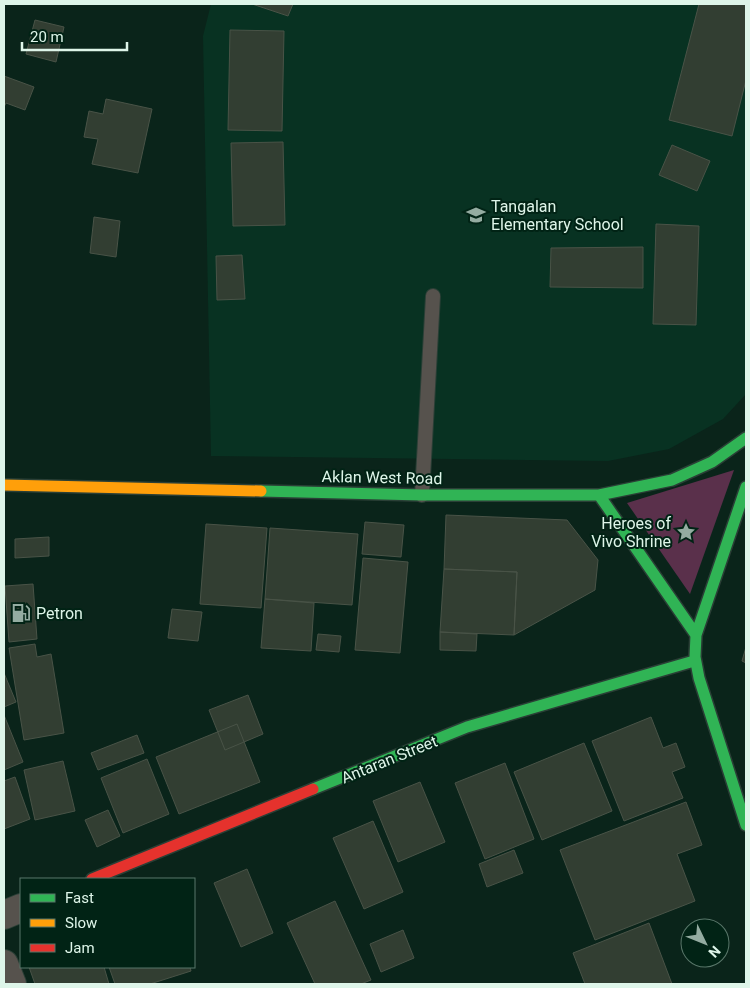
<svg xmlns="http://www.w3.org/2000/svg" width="750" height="988" font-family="Roboto,sans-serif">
	<rect width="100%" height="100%" fill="#0a241a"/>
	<path fill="#083222" d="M 211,4 L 746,4 L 746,394 L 723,419 L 669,449 L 608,461 L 211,456 L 203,36 Z"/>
	<path fill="#5a304b" d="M 734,470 L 690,594 L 627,503 Z"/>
	<path fill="#323e32" stroke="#495347" d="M 252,4 L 293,4 L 288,16 Z
		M 699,4 L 746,4 L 746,80 L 732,136 L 669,120 Z
		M 35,20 L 64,27 L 56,62 L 26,54 Z
		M 230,30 L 284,31 L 282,131 L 228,130 Z
		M 4,76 L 34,87 L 25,110 L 6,103 L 4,107 Z
		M 106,99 L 152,109 L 138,173 L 92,164 L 98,139 L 84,137 L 89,111 L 103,114 Z
		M 283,142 L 285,225 L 233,226 L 231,143 Z
		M 672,145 L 710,161 L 697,191 L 659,175 Z
		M 94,217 L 120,221 L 116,257 L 90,253 Z
		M 656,224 L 699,226 L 696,325 L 653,324 Z
		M 643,247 L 643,288 L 550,287 L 551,248 Z
		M 242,255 L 245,299 L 217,300 L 216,256 Z
		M 446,515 L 567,520 L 598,560 L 595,590 L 514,635 L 517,572 L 444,569 Z
		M 365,522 L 404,525 L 401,557 L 362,554 Z
		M 206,524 L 267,528 L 261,608 L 200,604 Z
		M 270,528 L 358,534 L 352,605 L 265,599 Z
		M 49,537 L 49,556 L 15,558 L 15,539 Z
		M 363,558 L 408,562 L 400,653 L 355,650 Z
		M 444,569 L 517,572 L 514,635 L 440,632 Z
		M 33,584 L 37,639 L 9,642 L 5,586 Z
		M 265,599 L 314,603 L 311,651 L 261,648 Z
		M 172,609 L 202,612 L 198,641 L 168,638 Z
		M 440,632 L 477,634 L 476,651 L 440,650 Z
		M 318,634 L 341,636 L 339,652 L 316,650 Z
		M 35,644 L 37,657 L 51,654 L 64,733 L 24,740 L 9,648 Z
		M 746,647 L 746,663 L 742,661 Z
		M 4,673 L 16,702 L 4,707 Z
		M 248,695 L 263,734 L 225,750 L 209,710 Z
		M 4,715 L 23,762 L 4,770 Z
		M 651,717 L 663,748 L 676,743 L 685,767 L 672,772 L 683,798 L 624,821 L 592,741 Z
		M 237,724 L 260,782 L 179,814 L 156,757 Z
		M 137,735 L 144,753 L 98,770 L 91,753 Z
		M 584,743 L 612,811 L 542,840 L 514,772 Z
		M 147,759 L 169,814 L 123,833 L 101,778 Z
		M 63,761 L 75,811 L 35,820 L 24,770 Z
		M 505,763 L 534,839 L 485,859 L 455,783 Z
		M 15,777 L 30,819 L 4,829 L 4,781 Z
		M 420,782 L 445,842 L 398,862 L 373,801 Z
		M 686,802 L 702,845 L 677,854 L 695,901 L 595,940 L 560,850 Z
		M 108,810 L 120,836 L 97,847 L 85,820 Z
		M 373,821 L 403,892 L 364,909 L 333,838 Z
		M 514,850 L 523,873 L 487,887 L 479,864 Z
		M 247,869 L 273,933 L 241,947 L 214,883 Z
		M 335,901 L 371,980 L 361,984 L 315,984 L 287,923 Z
		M 649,923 L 672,984 L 585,984 L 573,953 Z
		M 403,930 L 414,958 L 381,972 L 370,944 Z
		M 29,967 L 104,967 L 109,984 L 35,984 Z
		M 109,967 L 190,967 L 191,971 L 150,984 L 115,984 Z"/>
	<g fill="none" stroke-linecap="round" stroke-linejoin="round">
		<g stroke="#2a3f36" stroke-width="16">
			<path id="lane" d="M 422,495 L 433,296"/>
		</g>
		<g stroke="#2a3f36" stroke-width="30">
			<path id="street" d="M 4,915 L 21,908
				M 4,964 L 12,984"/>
		</g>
		<g stroke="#2a3f36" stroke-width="14">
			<path id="fast" d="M 746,487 L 696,635 L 695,657 L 699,678 L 746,825
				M 261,491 L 422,495 L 599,495 L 672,480 L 712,462 L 746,438
				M 599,495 L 696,635
				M 313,789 L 467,727 L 694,661"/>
		</g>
		<g stroke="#2a3f36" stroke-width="14">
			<path id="slow" d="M 4,485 L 261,491"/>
		</g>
		<g stroke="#2a3f36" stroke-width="14">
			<path id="jam" d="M 92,879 L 313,789"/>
		</g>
		<use href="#lane" stroke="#56524d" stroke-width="14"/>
		<use href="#street" stroke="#56524d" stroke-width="28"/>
		<use href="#fast" stroke="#30b455" stroke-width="11"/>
		<use href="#slow" stroke="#ff9f0a" stroke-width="11"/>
		<use href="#jam" stroke="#e5322d" stroke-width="11"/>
	</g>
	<defs>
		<g id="school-bare" transform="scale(1.5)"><path d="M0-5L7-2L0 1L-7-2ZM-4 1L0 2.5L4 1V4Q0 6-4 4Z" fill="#94aca1" stroke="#012315" stroke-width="2.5" paint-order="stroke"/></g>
		<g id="sight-bare" transform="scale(1.5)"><path d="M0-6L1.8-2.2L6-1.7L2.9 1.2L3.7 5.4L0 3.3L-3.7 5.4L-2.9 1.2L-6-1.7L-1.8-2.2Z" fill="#94aca1" stroke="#012315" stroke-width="2.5" paint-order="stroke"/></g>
		<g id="fuel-bare" transform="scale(1.5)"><path d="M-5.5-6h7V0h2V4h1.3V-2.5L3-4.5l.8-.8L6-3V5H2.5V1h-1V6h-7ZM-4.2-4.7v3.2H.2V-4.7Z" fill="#94aca1" stroke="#012315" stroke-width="2.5" paint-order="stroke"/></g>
	</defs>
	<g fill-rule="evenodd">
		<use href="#school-bare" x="476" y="215"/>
		<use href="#sight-bare" x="686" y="532"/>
		<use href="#fuel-bare" x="21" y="613"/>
	</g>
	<g text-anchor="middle" stroke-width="4" stroke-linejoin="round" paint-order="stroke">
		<g font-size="16" fill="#def5e9" stroke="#012315" text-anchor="start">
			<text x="491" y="212">Tangalan<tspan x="491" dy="18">Elementary School</tspan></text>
			<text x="671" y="529" text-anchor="end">Heroes of<tspan x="671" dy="18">Vivo Shrine</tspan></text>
			<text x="36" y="619">Petron</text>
		</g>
		<g font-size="16" fill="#def5e9" stroke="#012315">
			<text transform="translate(382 477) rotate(1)" y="6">Aklan West Road</text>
			<text transform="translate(389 759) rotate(-22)" y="6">Antaran Street</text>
		</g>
	</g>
	<rect width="750" height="988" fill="none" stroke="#def5e9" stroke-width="10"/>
	<rect x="20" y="878" width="175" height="90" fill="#012315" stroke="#59776a"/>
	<rect x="30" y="894" width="25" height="8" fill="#30b455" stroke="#59776a"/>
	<text x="65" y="903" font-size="15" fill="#def5e9">Fast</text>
	<rect x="30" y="919" width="25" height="8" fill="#ff9f0a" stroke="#59776a"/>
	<text x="65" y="928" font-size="15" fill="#def5e9">Slow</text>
	<rect x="30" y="944" width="25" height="8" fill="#e5322d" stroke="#59776a"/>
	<text x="65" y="953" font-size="15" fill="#def5e9">Jam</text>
	<g transform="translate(705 943) rotate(133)"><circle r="24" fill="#012315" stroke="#59776a"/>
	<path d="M0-4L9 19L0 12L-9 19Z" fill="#94aca1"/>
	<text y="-8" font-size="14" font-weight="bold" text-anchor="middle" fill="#def5e9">N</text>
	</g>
	<path d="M22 42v8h105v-8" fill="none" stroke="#def5e9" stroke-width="2.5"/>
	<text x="30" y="42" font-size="15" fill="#def5e9" stroke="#012315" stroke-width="4" paint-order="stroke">20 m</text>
</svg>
